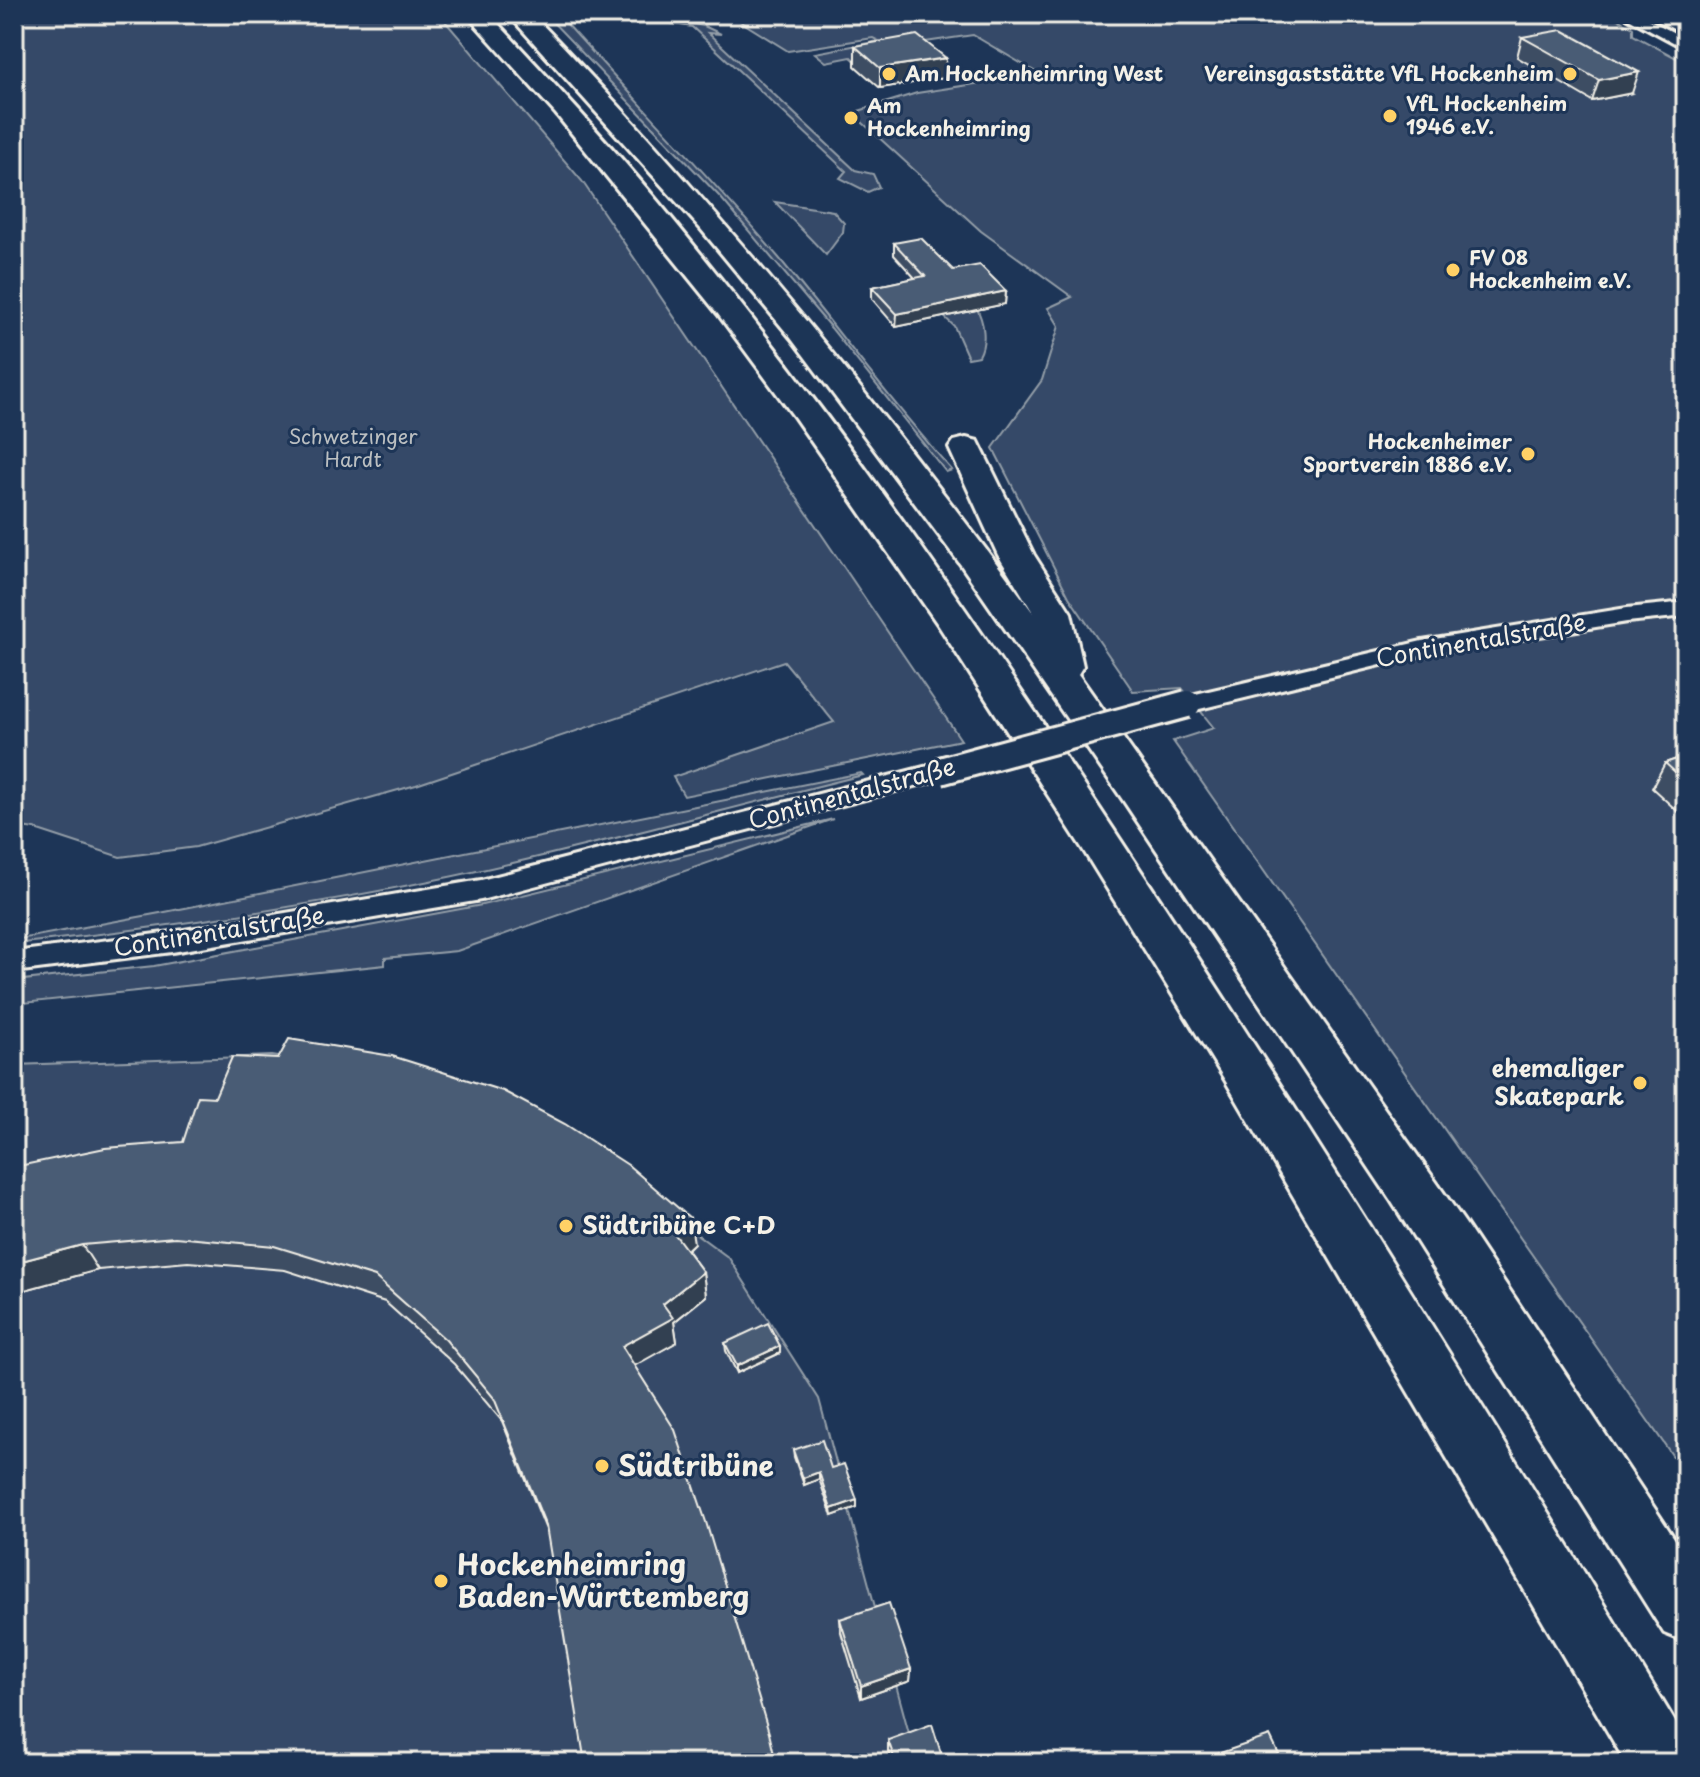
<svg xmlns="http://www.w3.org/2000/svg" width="1700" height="1777" font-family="'Playpen Sans',sans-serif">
	<rect width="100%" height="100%" fill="#1d3557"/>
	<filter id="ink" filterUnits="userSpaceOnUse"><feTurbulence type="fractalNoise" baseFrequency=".0125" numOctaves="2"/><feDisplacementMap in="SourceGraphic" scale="16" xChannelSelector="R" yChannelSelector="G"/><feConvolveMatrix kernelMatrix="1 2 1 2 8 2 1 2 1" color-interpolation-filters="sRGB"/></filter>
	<g filter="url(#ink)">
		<path fill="#354a67" stroke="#949ea8" stroke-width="2" d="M 14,14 L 439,14 L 582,181 L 961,740 L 684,796 L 673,777 L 834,722 L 784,661 L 416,785 L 196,847 L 120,857 L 35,829 L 14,826 Z
			M 545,14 L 558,14 C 631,96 708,174 779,258 C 837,328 891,403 952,470 L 946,472 L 831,328 L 721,198 Z
			M 708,14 L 1609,14 L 1633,28 L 1633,35 L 1686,63 L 1686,1475 L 1173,741 L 1214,728 L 1182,688 L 1133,691 L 1069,597 L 993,448 L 1042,380 L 1059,326 L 1048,308 L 1072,297 L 981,231 L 852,113 L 917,93 L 1039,74 L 973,35 L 905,45 L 859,64 L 851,57 L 826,62 L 815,53 L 879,41 L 873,38 L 788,51 L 735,18 Z
			M 677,21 L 704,26 L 721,34 L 708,33 L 855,170 L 873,174 L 879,187 L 868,192 L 840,178 L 846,171 L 692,27 L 673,24 Z
			M 775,202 L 833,211 L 844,223 L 843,232 L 826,255 Z
			M 976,307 C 984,321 987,342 979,356 L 968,358 L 954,326 L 940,313 Z
			M 861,773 L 863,775 C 753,802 644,832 534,858 C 363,899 189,925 14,944 L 14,940 L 160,913 Z
			M 833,819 L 457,951 L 385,958 L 385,965 L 14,1004 L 14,981 L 154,966 L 482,905 Z
			M 272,1056 L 415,1080 L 581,1149 L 729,1258 L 819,1399 L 917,1763 L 14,1763 L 14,1065 Z"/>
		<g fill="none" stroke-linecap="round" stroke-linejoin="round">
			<g stroke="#f4f1e8" stroke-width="6">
				<path id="minor" d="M 1621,14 L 1638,14 L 1686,39 L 1686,49 Z
					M 1686,602 L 1686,616 L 1627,622 L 1422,655 L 1187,712 L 1179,709 L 1175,704 L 1179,699 L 1187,696 L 1422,641 L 1627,608 Z
					M 940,763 L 949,765 L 952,771 L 949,777 L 481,900 L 172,952 L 14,972 L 14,952 L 172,932 L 481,880 Z"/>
			</g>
			<g stroke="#f4f1e8" stroke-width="6">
				<path id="motorway" d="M 466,14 L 489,14 C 547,76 605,138 659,203 C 844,425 1006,665 1164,906 C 1344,1180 1516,1459 1686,1740 L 1686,1763 L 1626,1763 L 1225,1080 L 1082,848 L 939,626 L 795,418 L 718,314 L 556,114 Z
					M 508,14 L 532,14 C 715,203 878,402 1034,614 L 998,555 L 949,448 L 954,441 L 966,438 L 978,441 L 1034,555 L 1071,613 L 1083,666 L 1078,674 L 1465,1223 L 1686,1556 L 1686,1642 L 1664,1633 L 1390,1199 L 1123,800 L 961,565 L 791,338 L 701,229 Z"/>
			</g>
			<use href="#minor" fill="#1d3557" fill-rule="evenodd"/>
			<use href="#motorway" fill="#1d3557" fill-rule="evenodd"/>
			<g stroke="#f4f1e8" stroke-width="32" stroke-linecap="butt">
				<path id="minor-bridge" d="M 940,771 L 1187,704"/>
			</g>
			<use href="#minor-bridge" stroke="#1d3557" stroke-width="26"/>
		</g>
		<path fill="#3e4e64" stroke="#f4f1e8" stroke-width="2" d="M 1522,37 L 1632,93 L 1592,101 L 1517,57 Z
			M 855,46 L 945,78 L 880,88 L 855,66 Z
			M 894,243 L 953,270 L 1006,291 L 1005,304 L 896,327 L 872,299 L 872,287 L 915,278 L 894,255 Z
			M 1686,756 L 1686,819 L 1652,788 L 1665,763 Z
			M 14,1167 L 694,1243 L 687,1250 L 703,1272 L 706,1296 L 674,1322 L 677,1342 L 634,1365 L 547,1532 L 502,1421 L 454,1364 L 385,1302 L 285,1270 L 188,1262 L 98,1270 L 14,1293 Z
			M 725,1343 L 780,1346 L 780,1353 L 737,1373 L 726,1351 Z
			M 793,1450 L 831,1468 L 857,1500 L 857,1507 L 832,1516 L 819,1479 L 804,1485 L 794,1457 Z
			M 840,1619 L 911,1669 L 910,1681 L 861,1698 L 841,1632 Z
			M 888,1740 L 944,1763 L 892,1763 L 888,1751 Z"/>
		<path fill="#324051" stroke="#f4f1e8" stroke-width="2" d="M 946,58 L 945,78 L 880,88 L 880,68 Z
			M 1639,72 L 1632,93 L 1592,101 L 1599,80 Z
			M 1006,291 L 1005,304 L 896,327 L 897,314 Z
			M 690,1218 L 694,1243 L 678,1258 L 674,1233 Z
			M 82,1245 L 98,1270 L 14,1293 L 14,1263 Z
			M 703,1272 L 706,1296 L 674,1322 L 677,1342 L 627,1370 L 622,1346 L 663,1304 Z
			M 780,1346 L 780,1353 L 737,1373 L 737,1366 Z
			M 819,1472 L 819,1479 L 804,1485 L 803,1478 Z
			M 857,1500 L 857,1507 L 832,1516 L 831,1509 Z
			M 911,1669 L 910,1681 L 861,1698 L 861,1686 Z"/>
		<path fill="#485b74" stroke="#f4f1e8" stroke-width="2" d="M 1562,30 L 1639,72 L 1599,80 L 1522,37 Z
			M 917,35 L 946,58 L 880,68 L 855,46 Z
			M 921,238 L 953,270 L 980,265 L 1006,291 L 897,314 L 872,287 L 925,276 L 894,243 Z
			M 1686,756 L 1686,782 L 1665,763 Z
			M 289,1039 L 392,1056 L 503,1091 L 565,1124 L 628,1165 L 690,1218 L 674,1233 L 703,1272 L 663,1304 L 673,1318 L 622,1346 L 675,1430 L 706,1522 L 769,1733 L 776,1763 L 585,1763 L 546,1526 L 494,1398 L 446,1340 L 375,1277 L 274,1246 L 175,1237 L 82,1245 L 14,1263 L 14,1167 L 105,1148 L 183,1142 L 198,1096 L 215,1097 L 232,1057 L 278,1059 Z
			M 768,1323 L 780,1346 L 737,1366 L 725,1343 Z
			M 822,1440 L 831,1468 L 844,1464 L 857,1500 L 831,1509 L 819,1472 L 803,1478 L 793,1450 Z
			M 889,1603 L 911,1669 L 861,1686 L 840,1619 Z
			M 932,1724 L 944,1763 L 896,1763 L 888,1740 Z
			M 1270,1736 L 1283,1763 L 1191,1763 Z"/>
	</g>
	<g fill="#ffd166" stroke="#1d3557" stroke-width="3">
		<circle cx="889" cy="74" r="8"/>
		<circle cx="1570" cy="74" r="8"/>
		<circle cx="1390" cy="116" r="8"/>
		<circle cx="851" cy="118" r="8"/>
		<circle cx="1453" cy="270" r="8"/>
		<circle cx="1528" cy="454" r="8"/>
		<circle cx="1640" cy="1083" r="8"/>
		<circle cx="566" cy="1226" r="8"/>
		<circle cx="602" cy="1466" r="8"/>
		<circle cx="441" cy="1581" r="8"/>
	</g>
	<g text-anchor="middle" stroke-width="6" stroke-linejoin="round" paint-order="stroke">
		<g font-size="20" font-weight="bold" fill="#f4f1e8" stroke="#1d3557" text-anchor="start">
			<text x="905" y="81">Am Hockenheimring West</text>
			<text x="1554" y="81" text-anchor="end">Vereinsgaststätte VfL Hockenheim</text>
			<text x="1406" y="111">VfL Hockenheim<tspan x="1406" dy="23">1946 e.V.</tspan></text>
			<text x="867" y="113">Am<tspan x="867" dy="23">Hockenheimring</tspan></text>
			<text x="1469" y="265">FV 08<tspan x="1469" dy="23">Hockenheim e.V.</tspan></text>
			<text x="1512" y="449" text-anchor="end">Hockenheimer<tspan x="1512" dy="23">Sportverein 1886 e.V.</tspan></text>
		</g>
		<g font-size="20" fill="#bbbfc1" stroke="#1d3557">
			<text x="353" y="444">Schwetzinger<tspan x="353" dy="23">Hardt</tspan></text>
		</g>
		<g font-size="24" fill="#f4f1e8" stroke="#1d3557">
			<text transform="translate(1481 641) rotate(-10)" y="8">Continentalstraße</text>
			<text transform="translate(852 794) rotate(-15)" y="8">Continentalstraße</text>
			<text transform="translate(219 932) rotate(-9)" y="8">Continentalstraße</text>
		</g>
		<g font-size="24" font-weight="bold" fill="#f4f1e8" stroke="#1d3557" text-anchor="end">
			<text x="1624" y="1077">ehemaliger<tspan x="1624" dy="28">Skatepark</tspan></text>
			<text x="582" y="1234" text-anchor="start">Südtribüne C+D</text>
		</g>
		<g font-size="28" font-weight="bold" fill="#f4f1e8" stroke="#1d3557" text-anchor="start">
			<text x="618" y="1476">Südtribüne</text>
			<text x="457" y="1575">Hockenheimring<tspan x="457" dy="32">Baden-Württemberg</tspan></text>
		</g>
	</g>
	<rect width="1700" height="1777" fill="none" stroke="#1d3557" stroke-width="48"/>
	<rect x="24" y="24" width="1652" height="1729" fill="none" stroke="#f4f1e8" stroke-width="3" filter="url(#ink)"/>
</svg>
